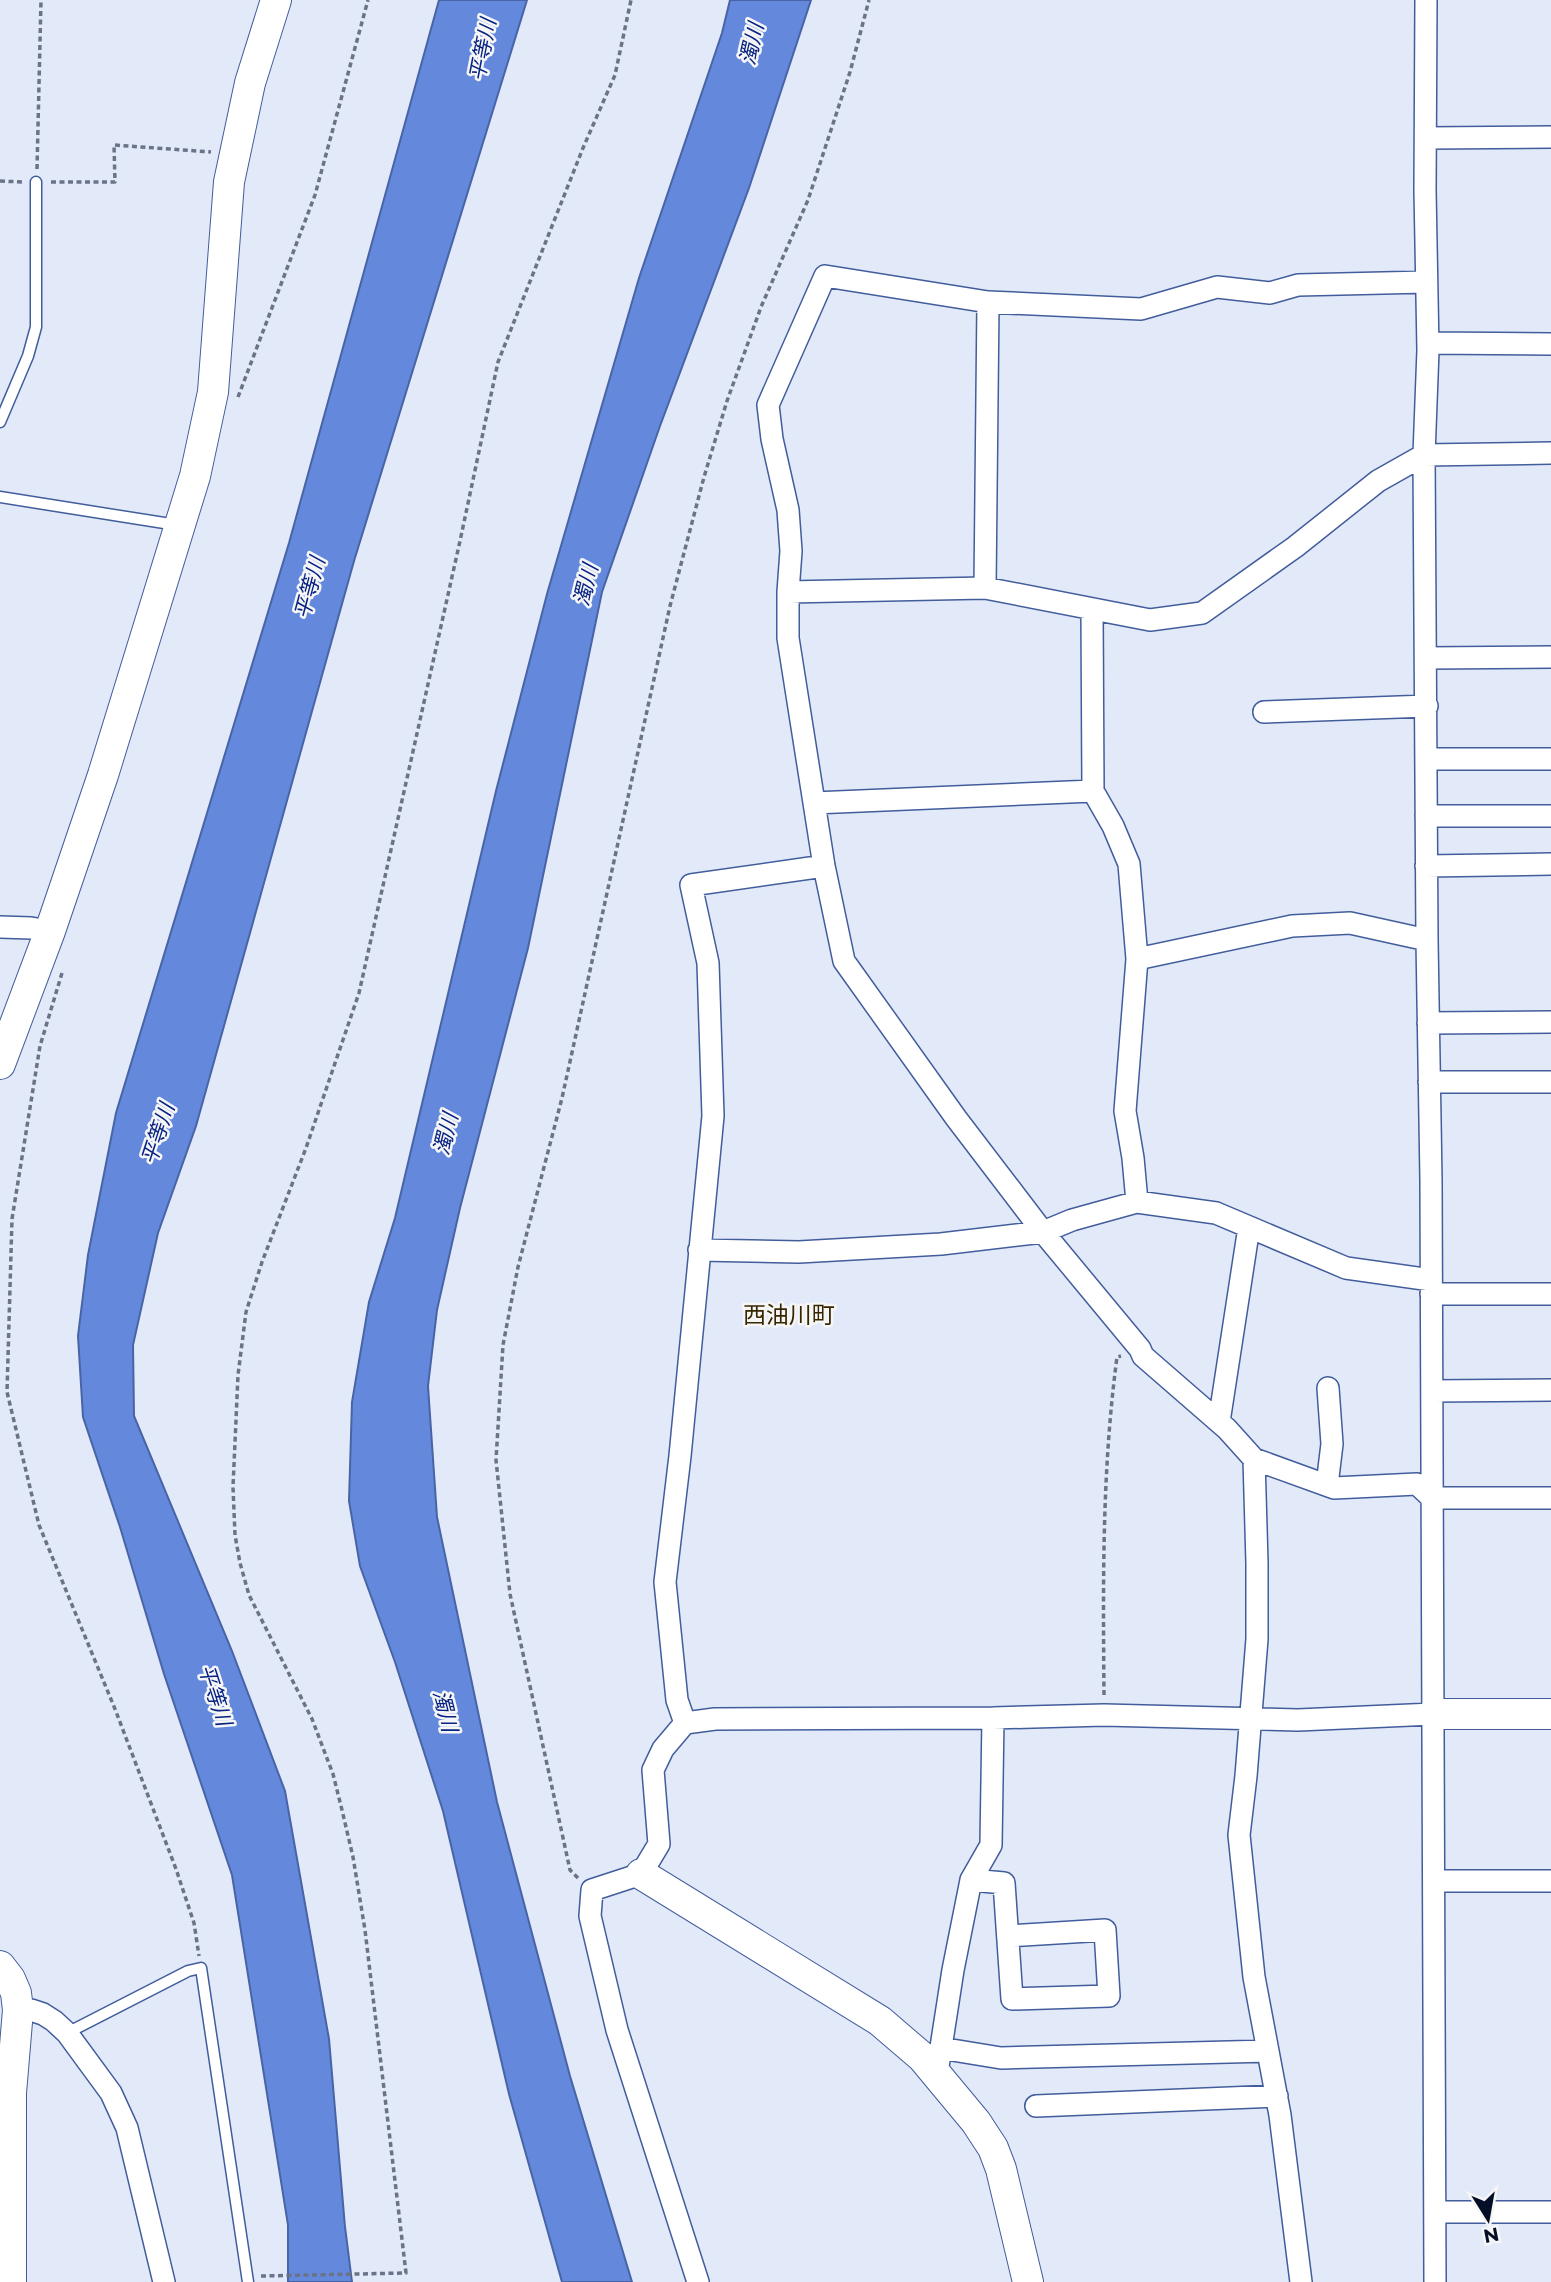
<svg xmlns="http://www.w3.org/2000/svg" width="1551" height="2282" font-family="Montserrat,'Noto Sans JP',sans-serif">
	<rect width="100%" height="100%" fill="#e2e9f8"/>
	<path fill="#6489dc" stroke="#4864a6" stroke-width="2" d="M 439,0 L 527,0 L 354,561 L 196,1126 L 158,1233 L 133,1345 L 134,1416 L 232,1651 L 285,1791 L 329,2039 L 345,2227 L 352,2282 L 288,2282 L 288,2225 L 232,1875 L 164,1674 L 120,1527 L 83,1417 L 78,1336 L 88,1255 L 116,1113 L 289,543 Z
		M 730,0 L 811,0 L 749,188 L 660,426 L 602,592 L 528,948 L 460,1208 L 437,1310 L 428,1386 L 437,1517 L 497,1802 L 570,2076 L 632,2282 L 562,2282 L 509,2094 L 443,1811 L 395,1662 L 360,1566 L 349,1501 L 352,1402 L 369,1302 L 395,1218 L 496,791 L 547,594 L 639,278 L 722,33 Z"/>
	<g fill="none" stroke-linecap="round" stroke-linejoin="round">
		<g stroke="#425d9c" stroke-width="13">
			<path id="lane" d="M 0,422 L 28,356 L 36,327 L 36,182
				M 0,497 L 177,525
				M 67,2033 L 188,1971 L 201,1968 L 248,2282"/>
		</g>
		<g stroke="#425d9c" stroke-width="24">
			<path id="street" d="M 1426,0 L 1425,190 L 1428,350 L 1424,455 L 1427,940 L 1431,1180 L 1435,2282
				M 1426,138 L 1551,137
				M 1428,343 L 1551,344
				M 1551,453 L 1424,455 L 1378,481 L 1295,547 L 1202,613 L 1150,620 L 985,588 L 788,592 L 788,638 L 824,866 L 844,961 L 956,1118 L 1043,1232 L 1140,1349 L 1143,1356 L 1227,1429 L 1254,1459 L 1334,1488 L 1417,1484 L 1432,1498 L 1551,1498
				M 985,588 L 988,302
				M 788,592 L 791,551 L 788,510 L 772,439 L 768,405 L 825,276 L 988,302 L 1141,309 L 1217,287 L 1270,293 L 1298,285 L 1426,282
				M 1426,658 L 1551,657
				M 1264,712 L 1427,706
				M 1427,759 L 1551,759
				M 814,803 L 1093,791
				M 1426,816 L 1551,816
				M 1426,866 L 1551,864
				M 0,927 L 31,928 L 50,931
				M 1137,959 L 1292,926 L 1350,923 L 1427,940
				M 1428,1023 L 1551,1022
				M 1429,1082 L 1551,1082
				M 1137,1202 L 1216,1213 L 1346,1268 L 1431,1280
				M 699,1250 L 799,1252 L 941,1244 L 1043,1232 L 1072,1220 L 1137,1202 L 1133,1158 L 1125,1111 L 1137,959 L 1129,864 L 1113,826 L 1093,791 L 1092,609
				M 1431,1294 L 1551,1294
				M 1432,1391 L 1551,1390
				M 1219,1422 L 1249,1227
				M 1254,1459 L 1257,1563 L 1257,1639 L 1246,1776 L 1239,1835 L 1254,1977 L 1280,2115 L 1301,2282
				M 1327,1485 L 1332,1444 L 1328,1388
				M 685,1723 L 677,1700 L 665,1582 L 680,1456 L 713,1116 L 708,963 L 691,885 L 824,866
				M 971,1880 L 1004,1883 L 1012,1999 L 1109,1996 L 1105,1930 L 1008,1936
				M 1434,1881 L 1551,1881
				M 18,2010 L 31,2010 L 43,2014 L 54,2021 L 67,2033 L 111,2093 L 127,2128 L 164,2282
				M 940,2048 L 1001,2058 L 1268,2051
				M 937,2073 L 953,1970 L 971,1880 L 991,1845 L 993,1718
				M 1036,2106 L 1277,2096
				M 1435,2212 L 1551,2212
				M 698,2282 L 617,2030 L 590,1916 L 592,1890 L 641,1874 L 659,1844 L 653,1770 L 663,1749 L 685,1723 L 715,1719 L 993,1718 L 1104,1715 L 1298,1720 L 1433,1714"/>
		</g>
		<g stroke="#425d9c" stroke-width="32">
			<path id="secondary" d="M 0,1064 L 50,931 L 103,775 L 195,476 L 213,392 L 229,182 L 250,83 L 276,0
				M 1433,1714 L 1551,1714
				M 641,1874 L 880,2021 L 922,2057 L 976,2122 L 993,2148 L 1001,2169 L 1028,2282
				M 0,1966 L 10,1979 L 16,1993 L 18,2010 L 11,2093 L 11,2282"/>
		</g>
		<path stroke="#6b7388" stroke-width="3.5" stroke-dasharray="5 3.5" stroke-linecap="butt" d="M 37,169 L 41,0
			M 0,181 L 22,182
			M 51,182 L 115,182 L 114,145 L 211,152
			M 238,397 L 315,195 L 368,0
			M 62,973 L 40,1046 L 12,1219 L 7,1392 L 39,1525 L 115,1709 L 176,1869 L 194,1923 L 199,1956
			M 1104,1695 C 1103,1582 1102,1469 1117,1357 L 1121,1356
			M 578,1878 L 570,1870 L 510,1594 L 496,1460 L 503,1345 L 518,1267 L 562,1098 L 670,606 L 704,477 L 727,401 L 761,307 L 808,200 L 850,72 L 869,0
			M 261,2276 L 406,2273 L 365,1930 L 353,1857 L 342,1810 L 333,1774 L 312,1719 L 249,1595 L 240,1563 L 235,1535 L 233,1487 L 238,1375 L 246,1312 L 262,1262 L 306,1148 L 359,993 L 460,541 L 498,362 L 583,148 L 615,75 L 631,0"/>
		<use href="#lane" stroke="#fff" stroke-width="10"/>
		<use href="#street" stroke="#fff" stroke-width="21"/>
		<use href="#secondary" stroke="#fff" stroke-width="30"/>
	</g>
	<g text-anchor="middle" stroke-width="5" stroke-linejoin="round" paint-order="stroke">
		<g font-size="21" font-style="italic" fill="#072383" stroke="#f6f6f6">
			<text transform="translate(752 44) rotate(-77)" y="7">濁川</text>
			<text transform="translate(483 50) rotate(-79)" y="7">平等川</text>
			<text transform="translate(586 585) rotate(-76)" y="7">濁川</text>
			<text transform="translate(310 588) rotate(-75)" y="7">平等川</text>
			<text transform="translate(158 1134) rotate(-72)" y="7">平等川</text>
			<text transform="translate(446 1134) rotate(-76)" y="7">濁川</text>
			<text transform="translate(215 1695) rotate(72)" y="7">平等川</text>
			<text transform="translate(445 1711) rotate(76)" y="7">濁川</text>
		</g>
		<g font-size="23" fill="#372600" stroke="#f6f6f6">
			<text x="789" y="1323">西油川町</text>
		</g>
	</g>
	<g transform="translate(1488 2219) rotate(169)" stroke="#f6f6f6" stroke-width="5" paint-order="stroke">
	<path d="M0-5L12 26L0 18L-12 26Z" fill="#050e27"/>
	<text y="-10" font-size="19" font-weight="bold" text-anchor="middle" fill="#050e27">N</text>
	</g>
</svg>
